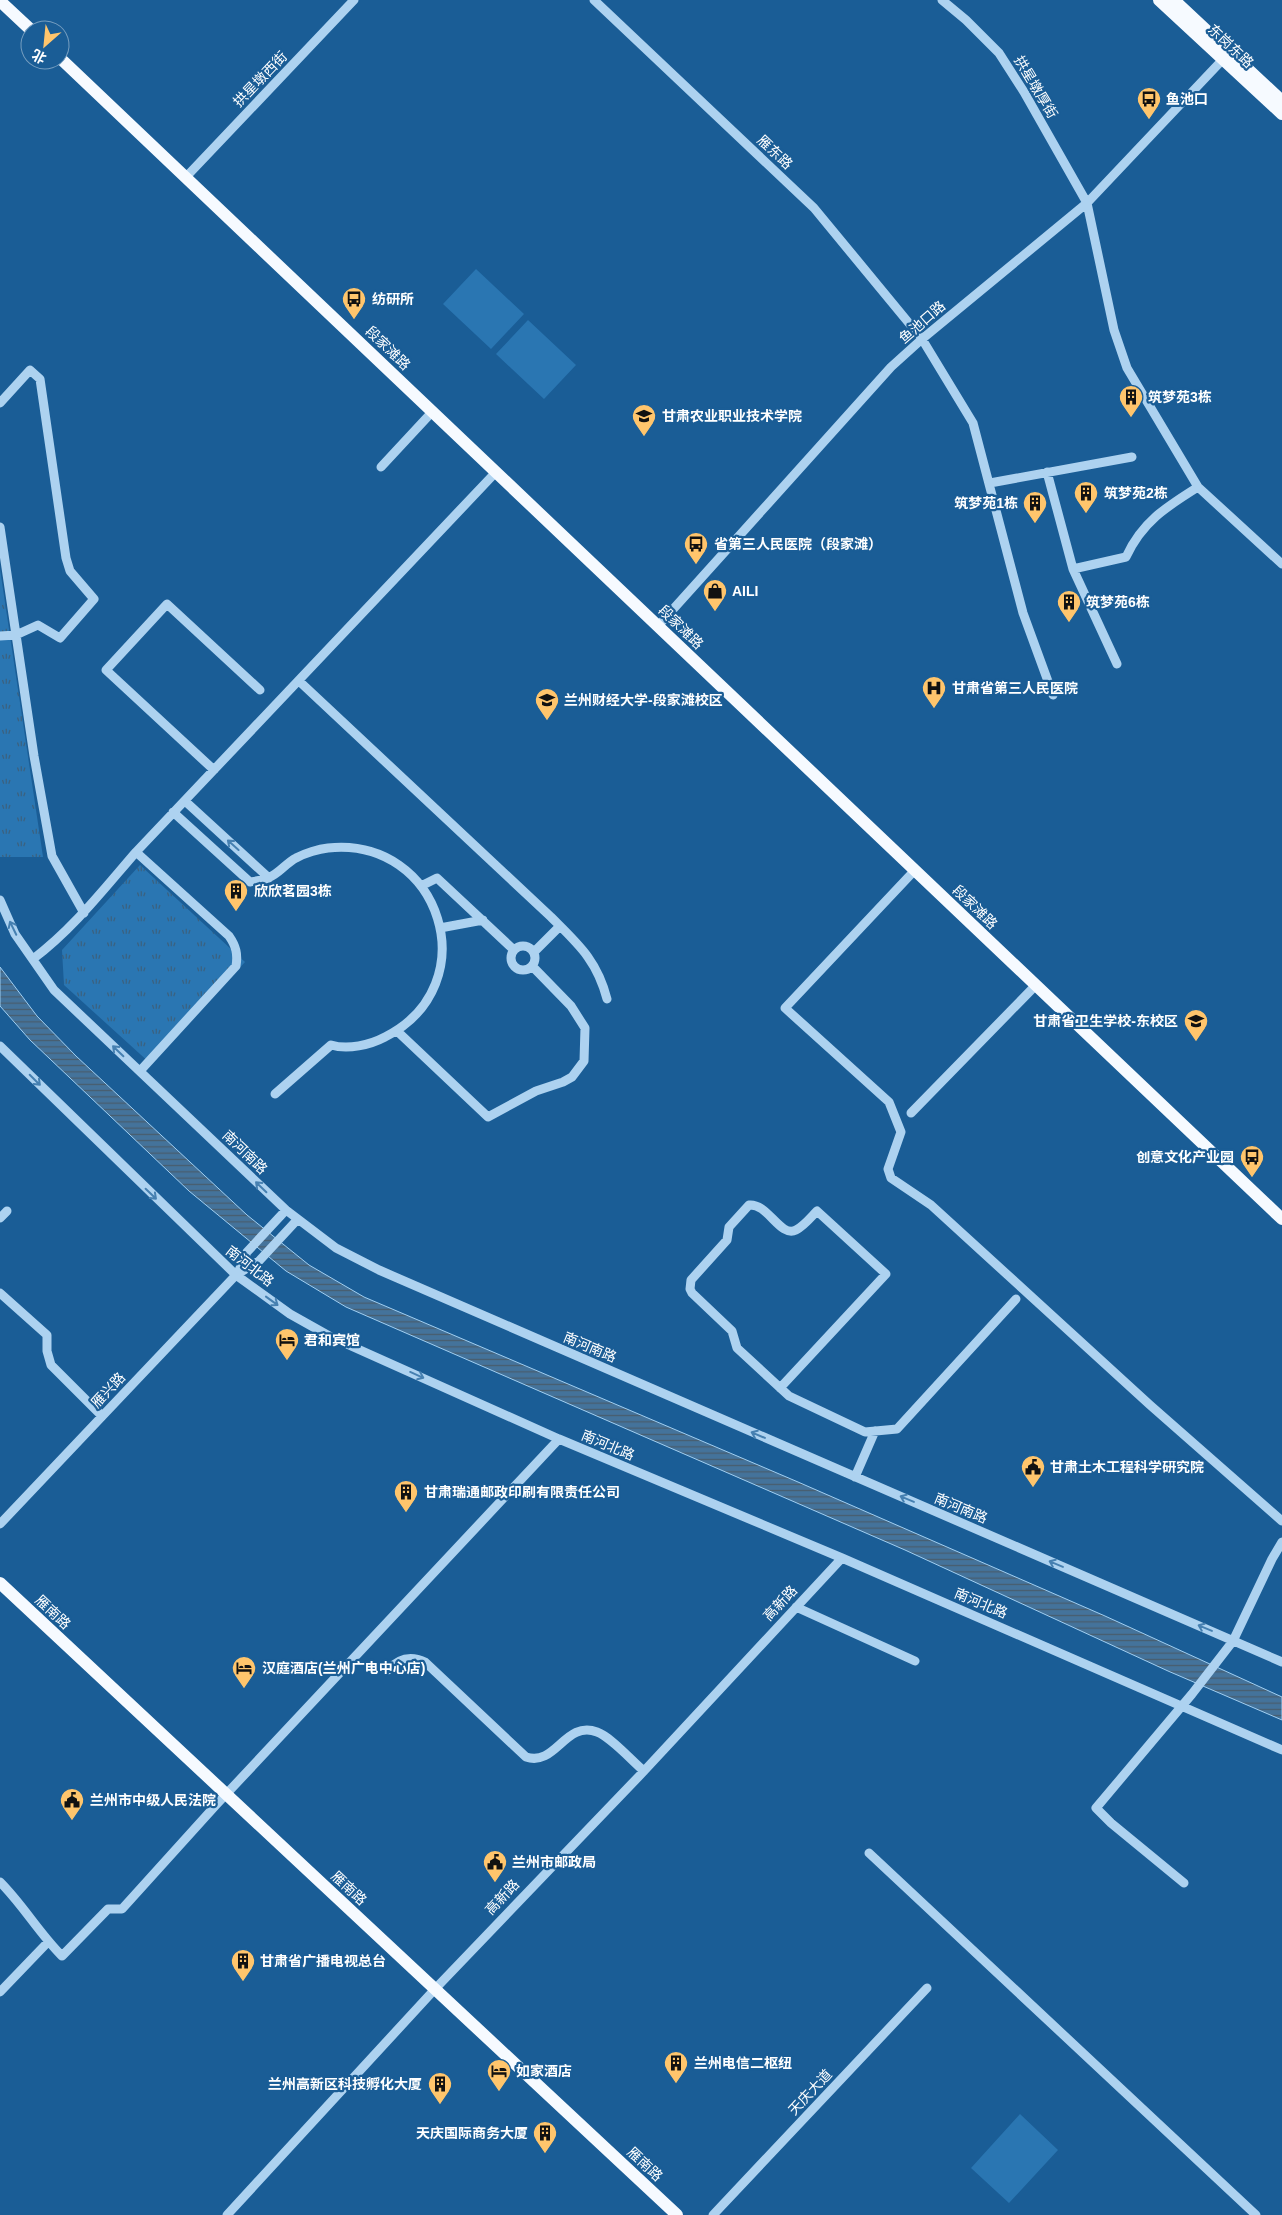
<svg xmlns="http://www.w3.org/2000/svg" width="1282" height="2215" font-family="Helvetica,'Noto Sans SC',sans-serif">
	<defs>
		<pattern id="grass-tufts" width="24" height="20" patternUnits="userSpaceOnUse" patternTransform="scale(1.25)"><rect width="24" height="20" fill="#2a76b2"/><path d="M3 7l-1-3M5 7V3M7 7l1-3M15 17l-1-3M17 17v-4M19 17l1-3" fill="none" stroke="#3b617f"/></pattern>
		<pattern id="water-rules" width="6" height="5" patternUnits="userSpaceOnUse" patternTransform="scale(1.25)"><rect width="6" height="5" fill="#44739b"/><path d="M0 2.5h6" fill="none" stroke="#495c6c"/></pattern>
	</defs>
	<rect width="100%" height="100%" fill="#1a5d96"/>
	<path fill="url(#grass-tufts)" d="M 0,569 L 43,857 L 0,857 Z
		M 140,865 L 245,962 L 151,1064 L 64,985 L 62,950 Z"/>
	<path fill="#2a76b2" d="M 476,269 L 524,314 L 491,349 L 443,304 Z
		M 528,320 L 576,365 L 544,399 L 496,354 Z
		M 1020,2114 L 1058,2150 L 1009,2203 L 971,2168 Z"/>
	<path fill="url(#water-rules)" stroke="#a0cff2" d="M 0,967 L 37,1016 L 76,1056 L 247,1215 L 309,1265 L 364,1297 L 798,1482 L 1105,1616 L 1282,1697 L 1282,1720 L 1168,1671 L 905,1550 L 346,1307 L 286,1271 L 189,1191 L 30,1040 L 0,1006 Z"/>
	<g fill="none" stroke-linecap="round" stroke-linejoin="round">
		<path stroke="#add2f0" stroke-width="9" d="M 594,0 L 814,208 L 922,339 L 973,423 L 1023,613 L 1053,695
			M 942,0 L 966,20 L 999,53 L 1024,92 L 1087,203 L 1114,330 L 1127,368 L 1198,487 L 1282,564
			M 186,177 L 354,0
			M 0,403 L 30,370 L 40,379 L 66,558 L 70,571 L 94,599 L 60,638 L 38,625 L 16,635 L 0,636
			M 381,467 L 433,411
			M 1047,472 L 1073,569 L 1117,664
			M 990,483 L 1132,457
			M 0,527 L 34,756 L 52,856 L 84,913
			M 1073,569 L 1126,557 C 1142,522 1166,507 1198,487
			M 658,626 L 891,367 L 922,339 L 1087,203 L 1227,55
			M 299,681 L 551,917 C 578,944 597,960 607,999
			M 214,770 L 106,670 L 167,604 L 260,690
			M 185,801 L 269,878
			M 173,812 L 250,882 C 256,881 263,880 268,878 C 279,874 286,863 296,858 C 305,853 319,849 328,848 C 441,836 488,985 385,1037 C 370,1045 348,1050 331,1045 L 275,1094
			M 136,852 L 229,936 C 236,946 238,954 236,966 L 140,1071
			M 915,870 L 785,1008 L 889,1102 L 901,1132 L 888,1169 L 891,1178 L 931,1205 L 1150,1405 L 1282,1521
			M 421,886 L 437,878 L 514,950
			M 0,900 L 15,934 L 54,990 L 286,1210 L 336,1248 L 379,1270 L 1282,1662
			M 440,928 L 483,920
			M511 958a12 12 0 1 1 24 0a12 12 0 1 1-24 0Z
			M 534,952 L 560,926
			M 33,959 C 73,929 103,890 136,852 L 496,472
			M 397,1031 L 488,1117 L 536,1091 L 563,1082 L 572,1077 L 584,1061 L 585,1028 L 571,1006 L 533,967
			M 0,1046 L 236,1275 L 290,1314 L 331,1337 L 559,1439 L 842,1558 L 1282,1750
			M 911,1113 L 1036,985
			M 0,1218 L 7,1211
			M 237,1275 L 247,1252 L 286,1210
			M 0,1293 L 47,1335 L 47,1351 L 51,1365 L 102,1416
			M 780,1388 L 886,1274 L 817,1211 C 811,1217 804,1226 796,1230 C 780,1238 768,1203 749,1205 L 729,1227 L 727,1240 L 691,1280 L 690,1289 L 692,1293 L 732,1331 L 737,1348 L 789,1396 L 865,1432 L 897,1429 L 1016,1299
			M 855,1477 L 875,1431
			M 0,1524 L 236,1275 L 259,1261 L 297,1220
			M 796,1607 L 915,1661
			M 388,1670 C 399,1658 410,1655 425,1662 L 526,1757 C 556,1767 565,1720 597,1732 C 611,1737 631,1760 644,1771
			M 869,1853 L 1256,2215
			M 0,1882 C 23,1905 39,1933 62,1956 L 108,1909 L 122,1909 L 216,1805 L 559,1439
			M 1184,1883 L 1111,1823 L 1096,1808 L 1192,1694 L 1233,1641 L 1272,1559 L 1282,1542
			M 0,1992 L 48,1942
			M 227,2215 L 435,1989 L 644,1771 L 842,1558
			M 713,2215 L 927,1988"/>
		<path stroke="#f6faff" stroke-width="12" d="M 1159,0 L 1282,114
			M 1174,0 L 1282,101
			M 0,1 L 31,30
			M 60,58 L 1282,1219
			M 0,1583 L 677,2215"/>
	</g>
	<defs><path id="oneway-shaft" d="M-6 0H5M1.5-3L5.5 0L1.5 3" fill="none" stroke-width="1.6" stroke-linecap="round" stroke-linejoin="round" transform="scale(1.25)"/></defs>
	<g stroke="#4680b1">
		<use href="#oneway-shaft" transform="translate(233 845) rotate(-138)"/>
		<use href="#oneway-shaft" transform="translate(13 928) rotate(-116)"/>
		<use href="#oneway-shaft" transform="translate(118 1051) rotate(-136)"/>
		<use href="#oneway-shaft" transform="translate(35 1080) rotate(45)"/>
		<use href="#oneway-shaft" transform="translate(261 1187) rotate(-136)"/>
		<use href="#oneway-shaft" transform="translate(151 1194) rotate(44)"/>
		<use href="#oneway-shaft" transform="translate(272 1301) rotate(36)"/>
		<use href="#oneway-shaft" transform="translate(417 1375) rotate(24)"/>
		<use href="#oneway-shaft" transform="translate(758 1435) rotate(-157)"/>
		<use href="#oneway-shaft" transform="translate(907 1499) rotate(-157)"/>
		<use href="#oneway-shaft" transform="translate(1056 1564) rotate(-157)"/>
		<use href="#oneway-shaft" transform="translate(1205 1628) rotate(-157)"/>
	</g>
	<defs>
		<g id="bus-pin" transform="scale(1.25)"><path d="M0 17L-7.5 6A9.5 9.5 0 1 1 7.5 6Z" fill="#ffc56c" stroke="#1a5d96"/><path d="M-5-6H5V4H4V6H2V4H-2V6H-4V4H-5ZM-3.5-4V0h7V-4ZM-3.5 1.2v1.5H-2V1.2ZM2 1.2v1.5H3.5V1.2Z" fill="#111"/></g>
		<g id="building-pin" transform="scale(1.25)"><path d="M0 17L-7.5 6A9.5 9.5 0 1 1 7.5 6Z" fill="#ffc56c" stroke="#1a5d96"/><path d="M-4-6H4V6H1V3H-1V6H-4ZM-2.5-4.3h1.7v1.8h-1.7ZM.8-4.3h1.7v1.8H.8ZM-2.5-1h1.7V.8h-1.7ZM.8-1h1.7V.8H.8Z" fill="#111"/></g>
		<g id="university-pin" transform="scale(1.25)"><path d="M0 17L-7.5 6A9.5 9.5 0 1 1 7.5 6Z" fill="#ffc56c" stroke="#1a5d96"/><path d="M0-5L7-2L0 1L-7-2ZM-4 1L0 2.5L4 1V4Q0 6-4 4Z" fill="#111"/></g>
		<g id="shop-pin" transform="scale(1.25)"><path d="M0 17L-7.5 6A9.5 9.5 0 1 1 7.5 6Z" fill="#ffc56c" stroke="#1a5d96"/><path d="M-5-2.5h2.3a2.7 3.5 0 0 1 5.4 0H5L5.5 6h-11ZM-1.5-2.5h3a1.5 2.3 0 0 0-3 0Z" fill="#111"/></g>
		<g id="hospital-pin" transform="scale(1.25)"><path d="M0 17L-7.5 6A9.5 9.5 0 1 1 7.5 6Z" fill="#ffc56c" stroke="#1a5d96"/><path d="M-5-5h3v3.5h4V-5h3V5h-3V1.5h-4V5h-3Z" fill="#111"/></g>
		<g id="hotel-pin" transform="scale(1.25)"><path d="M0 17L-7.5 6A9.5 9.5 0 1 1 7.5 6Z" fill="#ffc56c" stroke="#1a5d96"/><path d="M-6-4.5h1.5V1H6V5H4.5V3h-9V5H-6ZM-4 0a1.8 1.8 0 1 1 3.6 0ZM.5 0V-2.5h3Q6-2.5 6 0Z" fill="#111"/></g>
		<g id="civic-pin" transform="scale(1.25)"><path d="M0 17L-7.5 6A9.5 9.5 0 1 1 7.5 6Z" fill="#ffc56c" stroke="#1a5d96"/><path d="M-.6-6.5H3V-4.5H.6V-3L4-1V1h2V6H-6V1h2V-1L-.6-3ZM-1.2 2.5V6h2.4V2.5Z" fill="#111"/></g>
	</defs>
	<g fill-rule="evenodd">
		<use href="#bus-pin" x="1149" y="99"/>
		<use href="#bus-pin" x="354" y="299"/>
		<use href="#building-pin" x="1131" y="397"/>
		<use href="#university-pin" x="644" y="416"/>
		<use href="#building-pin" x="1086" y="493"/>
		<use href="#building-pin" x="1035" y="503"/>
		<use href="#bus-pin" x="696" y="544"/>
		<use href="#shop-pin" x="715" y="591"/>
		<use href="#building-pin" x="1069" y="602"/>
		<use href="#hospital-pin" x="934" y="688"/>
		<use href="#university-pin" x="547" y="700"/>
		<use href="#building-pin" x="236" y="891"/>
		<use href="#university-pin" x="1196" y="1021"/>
		<use href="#bus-pin" x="1252" y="1157"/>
		<use href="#hotel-pin" x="287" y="1340"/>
		<use href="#civic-pin" x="1033" y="1467"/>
		<use href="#building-pin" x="406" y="1492"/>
		<use href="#hotel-pin" x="244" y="1668"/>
		<use href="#civic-pin" x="72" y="1800"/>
		<use href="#civic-pin" x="495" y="1862"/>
		<use href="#building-pin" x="243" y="1961"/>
		<use href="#building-pin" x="676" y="2063"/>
		<use href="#hotel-pin" x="499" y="2071"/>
		<use href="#building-pin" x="440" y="2084"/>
		<use href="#building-pin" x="545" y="2133"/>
	</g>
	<g text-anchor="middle" stroke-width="4.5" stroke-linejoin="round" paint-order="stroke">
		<g font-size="14" fill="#fff" stroke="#1a5d96">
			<text transform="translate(1231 46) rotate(43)" y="5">东岗东路</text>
			<text transform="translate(260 79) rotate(-46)" y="5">拱星墩西街</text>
			<text transform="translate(1036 87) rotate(59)" y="5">拱星墩厚街</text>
			<text transform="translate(775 152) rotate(43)" y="5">雁东路</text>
			<text transform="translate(922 322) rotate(-41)" y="5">鱼池口路</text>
			<text transform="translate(388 348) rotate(44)" y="5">段家滩路</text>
			<text transform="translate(681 627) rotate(44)" y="5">段家滩路</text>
			<text transform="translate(975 907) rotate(44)" y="5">段家滩路</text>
			<text transform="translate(245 1152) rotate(44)" y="5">南河南路</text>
			<text transform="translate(250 1266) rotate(38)" y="5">南河北路</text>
			<text transform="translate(590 1347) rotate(23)" y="5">南河南路</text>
			<text transform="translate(108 1390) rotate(-47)" y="5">雁兴路</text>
			<text transform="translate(608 1445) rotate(23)" y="5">南河北路</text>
			<text transform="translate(961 1508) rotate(23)" y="5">南河南路</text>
			<text transform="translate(780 1603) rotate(-47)" y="5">高新路</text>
			<text transform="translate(981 1603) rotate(23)" y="5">南河北路</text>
			<text transform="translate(53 1612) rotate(43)" y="5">雁南路</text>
			<text transform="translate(349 1888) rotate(43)" y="5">雁南路</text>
			<text transform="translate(502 1897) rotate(-47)" y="5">高新路</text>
			<text transform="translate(810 2092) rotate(-47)" y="5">天庆大道</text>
			<text transform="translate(645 2164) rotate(43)" y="5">雁南路</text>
		</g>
		<g font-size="14" font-weight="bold" fill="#fff" stroke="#1a5d96" text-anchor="start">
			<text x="1166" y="104">鱼池口</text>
			<text x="372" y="304">纺研所</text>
			<text x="1148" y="402">筑梦苑3栋</text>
			<text x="662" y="421">甘肃农业职业技术学院</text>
			<text x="1104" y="498">筑梦苑2栋</text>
			<text x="1018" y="508" text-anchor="end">筑梦苑1栋</text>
			<text x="714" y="549">省第三人民医院（段家滩）</text>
			<text x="732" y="596">AILI</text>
			<text x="1086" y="607">筑梦苑6栋</text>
			<text x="952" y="693">甘肃省第三人民医院</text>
			<text x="564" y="705">兰州财经大学-段家滩校区</text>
			<text x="254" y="896">欣欣茗园3栋</text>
			<text x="1178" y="1026" text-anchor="end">甘肃省卫生学校-东校区</text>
			<text x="1234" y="1162" text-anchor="end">创意文化产业园</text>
			<text x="304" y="1345">君和宾馆</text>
			<text x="1050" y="1472">甘肃土木工程科学研究院</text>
			<text x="424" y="1497">甘肃瑞通邮政印刷有限责任公司</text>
			<text x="262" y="1673">汉庭酒店(兰州广电中心店)</text>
			<text x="90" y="1805">兰州市中级人民法院</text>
			<text x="512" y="1867">兰州市邮政局</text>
			<text x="260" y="1966">甘肃省广播电视总台</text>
			<text x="694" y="2068">兰州电信二枢纽</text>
			<text x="516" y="2076">如家酒店</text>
			<text x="422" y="2089" text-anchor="end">兰州高新区科技孵化大厦</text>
			<text x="528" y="2138" text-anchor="end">天庆国际商务大厦</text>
		</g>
	</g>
	<g transform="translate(45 45) rotate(207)"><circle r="24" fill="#1a5d96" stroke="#769ec0"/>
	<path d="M0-4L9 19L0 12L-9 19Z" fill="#ffc56c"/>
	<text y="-8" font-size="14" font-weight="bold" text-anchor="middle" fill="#ffffff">北</text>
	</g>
</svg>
